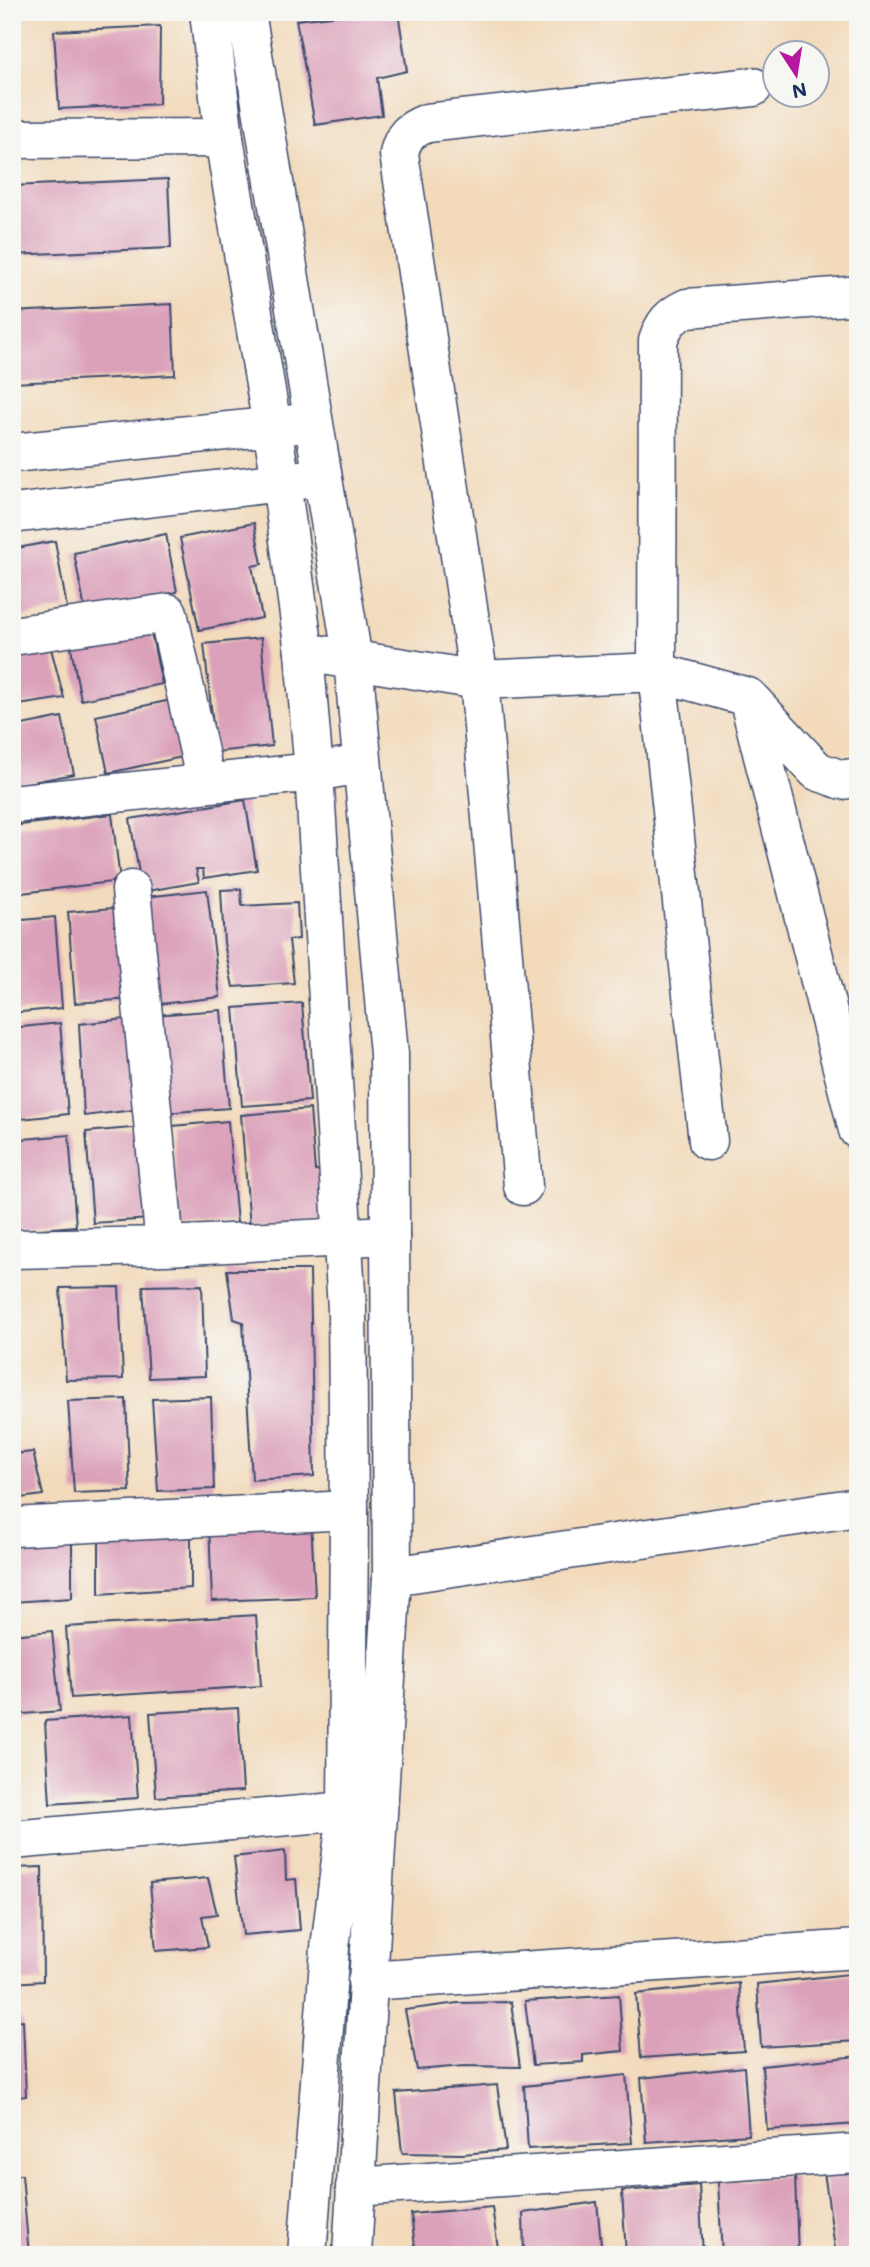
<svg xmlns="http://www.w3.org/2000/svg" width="870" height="2267" font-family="Mali,sans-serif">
	<rect width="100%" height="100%" fill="#f6f6f2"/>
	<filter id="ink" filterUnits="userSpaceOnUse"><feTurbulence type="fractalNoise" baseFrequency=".0143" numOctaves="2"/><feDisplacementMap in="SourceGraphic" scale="14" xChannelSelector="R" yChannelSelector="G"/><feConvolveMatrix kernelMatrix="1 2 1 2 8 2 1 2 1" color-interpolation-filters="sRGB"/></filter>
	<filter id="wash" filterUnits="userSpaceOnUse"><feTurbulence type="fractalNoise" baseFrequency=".00686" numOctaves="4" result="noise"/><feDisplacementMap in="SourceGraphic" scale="28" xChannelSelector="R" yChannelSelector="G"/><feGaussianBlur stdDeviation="1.57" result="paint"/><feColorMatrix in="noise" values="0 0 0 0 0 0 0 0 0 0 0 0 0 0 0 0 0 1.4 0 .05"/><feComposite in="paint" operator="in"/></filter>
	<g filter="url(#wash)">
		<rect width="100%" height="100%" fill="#f2dabb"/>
		<g id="blocks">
			<path fill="#dba0ba" d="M 369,12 L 398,12 L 407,71 L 377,78 L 382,115 L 315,125 L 296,20 Z
				M 160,26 L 159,104 L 59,109 L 54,31 Z
				M 168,179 L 171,248 L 12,255 L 12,186 Z
				M 172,304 L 175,375 L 12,383 L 12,312 Z
				M 254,523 L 262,564 L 252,566 L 262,618 L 199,630 L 180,538 Z
				M 166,534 L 177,592 L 85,610 L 74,553 Z
				M 55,541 L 67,608 L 12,619 L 12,549 Z
				M 150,627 L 162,684 L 81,700 L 70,643 Z
				M 261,638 L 272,746 L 216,752 L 204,644 Z
				M 49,641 L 64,698 L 12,706 L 12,647 Z
				M 176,699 L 187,756 L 108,773 L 96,716 Z
				M 62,717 L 74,774 L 12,786 L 12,727 Z
				M 245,800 L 257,870 L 204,878 L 203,869 L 196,869 L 199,882 L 142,892 L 130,819 Z
				M 112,814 L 120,881 L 13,894 L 12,826 Z
				M 241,889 L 242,906 L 297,903 L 299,939 L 289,940 L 294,983 L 233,987 L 224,943 L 221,890 Z
				M 207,890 L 220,997 L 160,1004 L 146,897 Z
				M 125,907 L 132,999 L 75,1003 L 68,912 Z
				M 55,917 L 62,1008 L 12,1013 L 12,921 Z
				M 302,1003 L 310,1101 L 242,1106 L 234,1008 Z
				M 221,1010 L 229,1108 L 162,1113 L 154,1015 Z
				M 135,1018 L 142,1109 L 84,1116 L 79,1024 Z
				M 60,1023 L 68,1114 L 12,1120 L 12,1028 Z
				M 310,1109 L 315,1171 L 323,1169 L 328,1220 L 250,1227 L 241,1115 Z
				M 228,1121 L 237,1223 L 181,1228 L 172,1126 Z
				M 143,1127 L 150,1219 L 93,1223 L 86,1132 Z
				M 69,1135 L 76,1226 L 18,1231 L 12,1140 Z
				M 227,1270 L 310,1270 L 314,1476 L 252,1480 L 243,1322 L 234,1319 Z
				M 202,1285 L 205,1376 L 149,1378 L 143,1286 Z
				M 119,1287 L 123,1379 L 66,1380 L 60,1288 Z
				M 211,1397 L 214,1489 L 158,1491 L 152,1399 Z
				M 126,1399 L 130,1491 L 74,1493 L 68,1401 Z
				M 33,1452 L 43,1495 L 12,1499 L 12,1454 Z
				M 311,1520 L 315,1597 L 212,1601 L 209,1524 Z
				M 191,1533 L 191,1588 L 99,1594 L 99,1535 Z
				M 72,1542 L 72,1598 L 12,1602 L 12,1543 Z
				M 256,1615 L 261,1686 L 71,1698 L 66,1627 Z
				M 52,1631 L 60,1711 L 12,1715 L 12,1635 Z
				M 238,1708 L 243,1791 L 156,1797 L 150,1713 Z
				M 132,1715 L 138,1798 L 50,1804 L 45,1721 Z
				M 285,1851 L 286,1880 L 296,1879 L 300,1930 L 243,1935 L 234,1857 Z
				M 42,1867 L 43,1981 L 12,1983 L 12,1868 Z
				M 208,1878 L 217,1914 L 202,1916 L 208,1947 L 156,1951 L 150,1883 Z
				M 858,1973 L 858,2041 L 761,2047 L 757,1984 Z
				M 739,1983 L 744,2051 L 641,2058 L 636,1994 Z
				M 619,1995 L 623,2051 L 583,2055 L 583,2062 L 533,2065 L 525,2001 Z
				M 511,2002 L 520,2067 L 464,2066 L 417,2070 L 405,2010 L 458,2003 Z
				M 23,2020 L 26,2096 L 12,2098 L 12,2021 Z
				M 858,2056 L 858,2124 L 767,2130 L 762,2066 Z
				M 744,2067 L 749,2135 L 646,2142 L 641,2078 Z
				M 626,2075 L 632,2143 L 528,2149 L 524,2086 Z
				M 497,2085 L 506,2150 L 463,2154 L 402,2153 L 396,2093 Z
				M 824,2172 L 858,2172 L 858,2255 L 836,2255 Z
				M 12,2175 L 22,2175 L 29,2255 L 12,2255 Z
				M 795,2176 L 798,2255 L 722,2255 L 718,2182 Z
				M 699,2185 L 703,2255 L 626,2255 L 622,2191 Z
				M 597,2202 L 602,2255 L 524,2255 L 523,2213 Z
				M 492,2207 L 499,2255 L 416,2255 L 411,2214 Z"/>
		</g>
	</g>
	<g filter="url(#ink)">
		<use href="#blocks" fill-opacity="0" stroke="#3b496c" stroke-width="2"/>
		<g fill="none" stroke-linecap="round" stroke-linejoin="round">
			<g stroke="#3b496c" stroke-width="41">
				<path id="minor" d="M 12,139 L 224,138
					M 12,636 L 168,613 L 206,783
					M 304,652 L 479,680 L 657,672 L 748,697 L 817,771 L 842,780 L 858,777
					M 749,701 L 858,1130
					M 12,804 L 314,772 L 362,764
					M 131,890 L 165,1246
					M 708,1141 L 657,672 L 658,341 C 664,323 670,316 687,308 L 849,296
					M 523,1186 L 479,680 L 399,154 C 403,135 410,130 427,123 L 753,87
					M 12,1249 L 165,1246 L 390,1235
					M 12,1527 L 349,1510
					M 392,1576 L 858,1507
					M 12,1840 L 347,1811
					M 367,1981 L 858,1949
					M 355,2187 L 858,2153"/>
			</g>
			<g stroke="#3b496c" stroke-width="41">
				<path id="tertiary" d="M 209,12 L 224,138 L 281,481 L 304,652 L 314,772 L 347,1309 L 349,1510 L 347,1811 L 330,1948 L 307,2255
					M 246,12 L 353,660 L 389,1054 L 392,1576 L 352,2255
					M 12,453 L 296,424
					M 12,514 L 307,479"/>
			</g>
			<use href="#minor" stroke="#fff" stroke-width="38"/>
			<use href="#tertiary" stroke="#fff" stroke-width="38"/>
		</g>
	</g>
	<rect width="870" height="2267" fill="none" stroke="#f6f6f2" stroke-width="42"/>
	<g transform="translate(796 74) rotate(168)"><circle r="33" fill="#f6f6f2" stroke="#9ea6b7" stroke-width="2"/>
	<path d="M0-5L12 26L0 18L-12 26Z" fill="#b5179e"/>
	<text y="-10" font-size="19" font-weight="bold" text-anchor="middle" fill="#1b2f5e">N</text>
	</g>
</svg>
